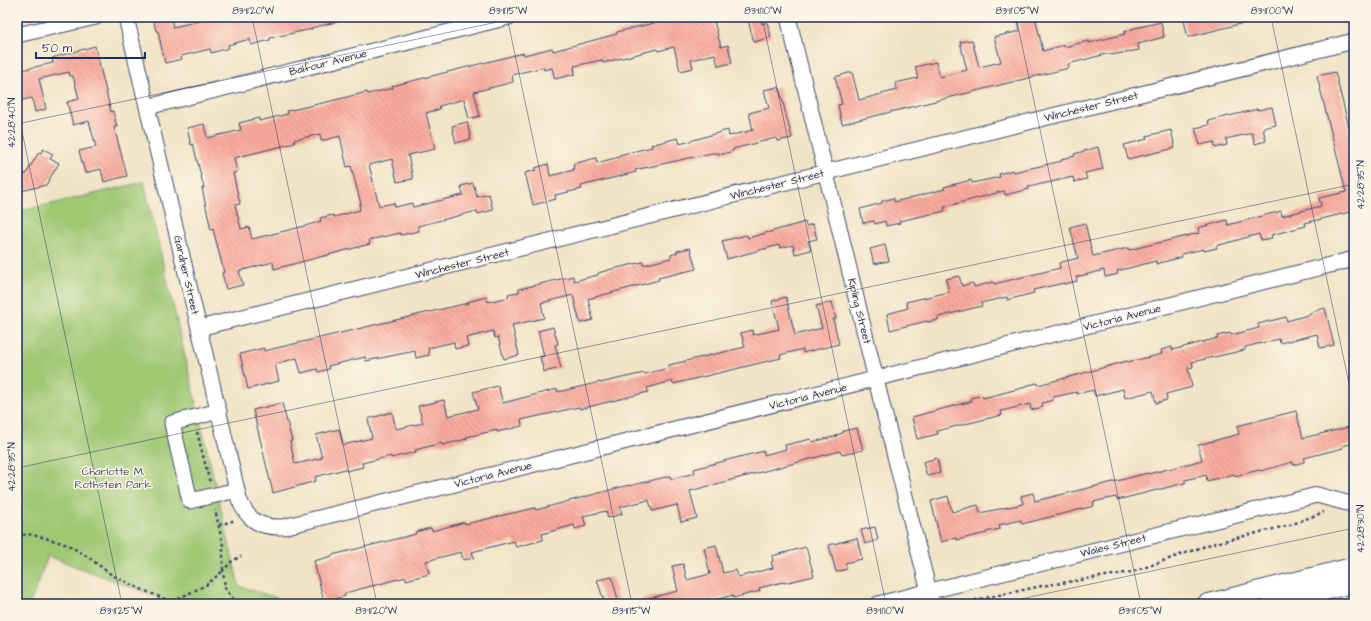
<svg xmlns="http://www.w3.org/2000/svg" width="1371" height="621" font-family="'Architects Daughter',sans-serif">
	<defs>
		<pattern id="building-back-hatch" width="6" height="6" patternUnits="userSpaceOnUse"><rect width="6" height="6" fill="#faaa9d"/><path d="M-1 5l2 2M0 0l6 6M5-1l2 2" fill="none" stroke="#ca8b83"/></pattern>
	</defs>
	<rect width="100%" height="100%" fill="#fcf5e5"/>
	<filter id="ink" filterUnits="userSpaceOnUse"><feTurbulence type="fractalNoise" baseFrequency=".025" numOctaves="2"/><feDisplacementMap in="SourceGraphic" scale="8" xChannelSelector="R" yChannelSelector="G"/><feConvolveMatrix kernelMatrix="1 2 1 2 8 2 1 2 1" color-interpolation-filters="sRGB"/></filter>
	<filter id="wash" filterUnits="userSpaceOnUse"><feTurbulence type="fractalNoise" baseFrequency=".012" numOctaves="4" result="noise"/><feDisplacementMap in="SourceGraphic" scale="16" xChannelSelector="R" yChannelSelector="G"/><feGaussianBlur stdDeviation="0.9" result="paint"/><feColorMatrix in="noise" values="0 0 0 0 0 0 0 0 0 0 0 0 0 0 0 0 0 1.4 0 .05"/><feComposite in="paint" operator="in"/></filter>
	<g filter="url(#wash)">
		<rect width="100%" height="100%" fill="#f1e3c5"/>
		<path fill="#9fc873" stroke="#5d7c68" d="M 144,182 L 239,586 L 277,598 L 278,604 L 176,604 L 48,556 L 30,604 L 17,604 L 17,212 Z"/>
		<g id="blocks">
			<path fill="url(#building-back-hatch)" fill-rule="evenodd" d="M 153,17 L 171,17 L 173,27 L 218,17 L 336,17 L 336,22 L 311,28 L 312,29 L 270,38 L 270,40 L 251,45 L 250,39 L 228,45 L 229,48 L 211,53 L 210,49 L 181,56 L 182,59 L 165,63 L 158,31 L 156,31 Z
				M 678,17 L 713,17 L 721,47 L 728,45 L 732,63 L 718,66 L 715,54 L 691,60 L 693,68 L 680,71 L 674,47 L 658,51 L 657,49 L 603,63 L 602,60 L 574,66 L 575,74 L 555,79 L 552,68 L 544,70 L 543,67 L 512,75 L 513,82 L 474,92 L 480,116 L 469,119 L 464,99 L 439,106 L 440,109 L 426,113 L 435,149 L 408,155 L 413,179 L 397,182 L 392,159 L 369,165 L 379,206 L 394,203 L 395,207 L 412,203 L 413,207 L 463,195 L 461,186 L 473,183 L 477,197 L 489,194 L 493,210 L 478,214 L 477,211 L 418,226 L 419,231 L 401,235 L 400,233 L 369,240 L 370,244 L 274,269 L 273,262 L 239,271 L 243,285 L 226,289 L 222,273 L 224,272 L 213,229 L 211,230 L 202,188 L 204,188 L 193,144 L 191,145 L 187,128 L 204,124 L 207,138 L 241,130 L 239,123 L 259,118 L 259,121 L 288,114 L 287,111 L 327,102 L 367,92 L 368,94 L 393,88 L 392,86 L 523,53 L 524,55 L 552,48 L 553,51 L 617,34 L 617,32 ZM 320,134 L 321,141 L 340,136 L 347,167 L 351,166 L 361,204 L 359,205 L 360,210 L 334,217 L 333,215 L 320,218 L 321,221 L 305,226 L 252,239 L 249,227 L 241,229 L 235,205 L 240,204 L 233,173 L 237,172 L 234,158 L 295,143 L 294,140 Z
				M 747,17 L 761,17 L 762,24 L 767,22 L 771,37 L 754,42 Z
				M 1031,17 L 1035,17 L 1043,51 L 1064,45 L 1064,47 L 1089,41 L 1089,43 L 1125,34 L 1124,32 L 1131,30 L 1131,29 L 1161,22 L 1164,37 L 1138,44 L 1139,50 L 1111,55 L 1110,53 L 1068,64 L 1069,68 L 842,124 L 838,105 L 842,104 L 835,77 L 852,72 L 859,100 L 897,90 L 895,83 L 918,78 L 915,67 L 936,62 L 940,77 L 967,70 L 960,42 L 972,40 L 979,67 L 1001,62 L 994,37 L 1020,31 L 1018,20 Z
				M 1183,17 L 1251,17 L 1252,21 L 1188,37 Z
				M 95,46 L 111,112 L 113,111 L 117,127 L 114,127 L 127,176 L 104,182 L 101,169 L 85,173 L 79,151 L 96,147 L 89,121 L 73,125 L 67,102 L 79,99 L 73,76 L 70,76 L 69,72 L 39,79 L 46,109 L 35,112 L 32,98 L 23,100 L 21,93 L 17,94 L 17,71 L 53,63 L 52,58 Z
				M 1335,72 L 1354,147 L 1354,211 L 1305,223 L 1306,226 L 1271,235 L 1272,238 L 1261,240 L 1259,234 L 1216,246 L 1217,248 L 1204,251 L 1204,249 L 1181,254 L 1182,257 L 1156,264 L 1156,261 L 1117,271 L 1118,274 L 1105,277 L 1104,270 L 1076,277 L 1077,281 L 1064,284 L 1064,283 L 1033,290 L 1034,293 L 1007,300 L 1007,297 L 981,303 L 982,306 L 938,317 L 938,320 L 927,322 L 927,321 L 890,330 L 887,314 L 908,308 L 906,302 L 949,292 L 946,279 L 959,276 L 962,286 L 973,283 L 974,287 L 993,282 L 994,284 L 1060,268 L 1059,263 L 1078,258 L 1070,227 L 1085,223 L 1093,256 L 1128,248 L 1129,250 L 1199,233 L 1198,228 L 1227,220 L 1228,225 L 1281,211 L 1282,216 L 1321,206 L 1319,198 L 1346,192 L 1317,76 Z
				M 779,87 L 792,138 L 777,141 L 776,138 L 733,149 L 733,151 L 719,155 L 719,153 L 712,153 L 635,170 L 636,172 L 581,186 L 582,189 L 555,195 L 556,199 L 533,205 L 525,173 L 536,170 L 535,168 L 548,164 L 550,176 L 574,170 L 573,164 L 596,158 L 597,163 L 619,157 L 619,155 L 652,147 L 651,145 L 678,138 L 680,144 L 728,130 L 729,136 L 753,130 L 749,113 L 769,108 L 764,90 Z
				M 1272,107 L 1276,125 L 1263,128 L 1266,141 L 1255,144 L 1252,133 L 1226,139 L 1227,145 L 1215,148 L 1214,142 L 1200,145 L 1195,128 L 1209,125 L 1208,121 L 1258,109 L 1258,110 Z
				M 467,122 L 471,139 L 456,143 L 452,126 Z
				M 1171,130 L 1175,148 L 1128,159 L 1124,145 L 1147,139 L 1146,136 Z
				M 1098,147 L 1103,169 L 1085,173 L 1087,179 L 1074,182 L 1073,177 L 1028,187 L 1029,189 L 1005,195 L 1004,191 L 944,207 L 945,211 L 899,221 L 900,223 L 886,226 L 885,221 L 875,224 L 874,221 L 863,223 L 860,209 L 882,203 L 882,201 L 894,198 L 894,202 L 945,189 L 944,187 L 971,180 L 972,183 L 1000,177 L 999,174 L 1013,170 L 1014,172 L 1062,161 L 1062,159 L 1075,156 L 1074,154 Z
				M 43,149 L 53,154 L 50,159 L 59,163 L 46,185 L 17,192 L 17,176 L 26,174 L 39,152 L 41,153 Z
				M 805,222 L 806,226 L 813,224 L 817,239 L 808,241 L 811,250 L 795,254 L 793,245 L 780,248 L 779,245 L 727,259 L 722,241 L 747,235 L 748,238 Z
				M 885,245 L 889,261 L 874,264 L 870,249 Z
				M 690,248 L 696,269 L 658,278 L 659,280 L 588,299 L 593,320 L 580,323 L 573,295 L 541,303 L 544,318 L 512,325 L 519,355 L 504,359 L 498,337 L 495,338 L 493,331 L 466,338 L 468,346 L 455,349 L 454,342 L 428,348 L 429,355 L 416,358 L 415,351 L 366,361 L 365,357 L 328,366 L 329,369 L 318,372 L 317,369 L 301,373 L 297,358 L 275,364 L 279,381 L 248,389 L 240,354 L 264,348 L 264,351 L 468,303 L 467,302 L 486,297 L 488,302 L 509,297 L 508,294 L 519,292 L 519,289 L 573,276 L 574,281 L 598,275 L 598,273 L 612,269 L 643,262 L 643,265 L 671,258 L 671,255 L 677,253 L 677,251 Z
				M 786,297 L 795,335 L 822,328 L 816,306 L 832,302 L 836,319 L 833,319 L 839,344 L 803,353 L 803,349 L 780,355 L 781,358 L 673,384 L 672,381 L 647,388 L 648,392 L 580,409 L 579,407 L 521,420 L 522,426 L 497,432 L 497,430 L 466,437 L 467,439 L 442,445 L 442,443 L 415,450 L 416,452 L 391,458 L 391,456 L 362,463 L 363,467 L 346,471 L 345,469 L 315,477 L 316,481 L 273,493 L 253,410 L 282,403 L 292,441 L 290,441 L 295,464 L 322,458 L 316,435 L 339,429 L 343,445 L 372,438 L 368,419 L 392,412 L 396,429 L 423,423 L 418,406 L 444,400 L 448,416 L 478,409 L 473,392 L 498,386 L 503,403 L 557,389 L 558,392 L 600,382 L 600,383 L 644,373 L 644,374 L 669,368 L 669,365 L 745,347 L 741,333 L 752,330 L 753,335 L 779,329 L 772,301 Z
				M 1325,308 L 1334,345 L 1320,348 L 1317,334 L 1280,343 L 1279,339 L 1245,347 L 1245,350 L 1192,362 L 1193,367 L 1188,368 L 1192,387 L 1166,394 L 1167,400 L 1156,403 L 1153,391 L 1125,398 L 1123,389 L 1095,396 L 1093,390 L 1077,394 L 1077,392 L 1053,397 L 1053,400 L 1042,403 L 1043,407 L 1031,410 L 1030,404 L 1001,411 L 1002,415 L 937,431 L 938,434 L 917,439 L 912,417 L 972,401 L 971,398 L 982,395 L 983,398 L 1026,387 L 1025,386 L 1037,383 L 1038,385 L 1073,376 L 1127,361 L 1128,362 L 1162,354 L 1161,350 L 1172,347 L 1172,350 L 1218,338 L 1217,336 L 1230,333 L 1231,335 L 1259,328 L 1258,324 L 1286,317 L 1287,321 L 1311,314 L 1311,312 Z
				M 553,327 L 558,344 L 555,345 L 561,368 L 544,372 L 540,357 L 544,356 L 538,331 Z
				M 1296,411 L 1303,438 L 1354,426 L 1354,443 L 1342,446 L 1343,448 L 1304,458 L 1304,462 L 1293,465 L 1293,462 L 1260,471 L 1259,470 L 1235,476 L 1234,474 L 1207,481 L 1206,475 L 1185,480 L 1185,483 L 1117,500 L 1116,497 L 1093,502 L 1094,506 L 1022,524 L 1021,520 L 999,525 L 1000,529 L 986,532 L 987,533 L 957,540 L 956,538 L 941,542 L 931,501 L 948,496 L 952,512 L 978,505 L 980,513 L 1023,504 L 1021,496 L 1033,493 L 1035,501 L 1113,482 L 1148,473 L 1148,474 L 1181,466 L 1202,460 L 1198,445 L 1239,434 L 1237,426 Z
				M 857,428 L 863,450 L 842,455 L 840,451 L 690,491 L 697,518 L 681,522 L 677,505 L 652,511 L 649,500 L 620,507 L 622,514 L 608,518 L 606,511 L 583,516 L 586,526 L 575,529 L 574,525 L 542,534 L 543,540 L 516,547 L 514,541 L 472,552 L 474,558 L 463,560 L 461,552 L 426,561 L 429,574 L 406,580 L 406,577 L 345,593 L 345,596 L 324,602 L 314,561 L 332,556 L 332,555 L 416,534 L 415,532 L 431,528 L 432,531 L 465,522 L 465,524 L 535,508 L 536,510 L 629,485 L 629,486 L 670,476 L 671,479 L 695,473 L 694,469 L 739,457 L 764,451 L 764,455 L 786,449 L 785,445 L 811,439 L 812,442 L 837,436 L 836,435 L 843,433 L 843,431 Z
				M 937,458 L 940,473 L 927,476 L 923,462 Z
				M 875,527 L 878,540 L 865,544 L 861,530 Z
				M 857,538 L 862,559 L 845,563 L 847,569 L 836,572 L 829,545 Z
				M 716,545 L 723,573 L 736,570 L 738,577 L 773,568 L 771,562 L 773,561 L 772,556 L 806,547 L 814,576 L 784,583 L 783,582 L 759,588 L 760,591 L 733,598 L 733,595 L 711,601 L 712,604 L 642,604 L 641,600 L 678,591 L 672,566 L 683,564 L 687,580 L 710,574 L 704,548 Z
				M 612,577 L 619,604 L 605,604 L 597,580 Z"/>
		</g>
	</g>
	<g filter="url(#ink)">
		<use href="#blocks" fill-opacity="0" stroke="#3b4a6d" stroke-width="1"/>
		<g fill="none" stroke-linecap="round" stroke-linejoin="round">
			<g stroke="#3b4a6d" stroke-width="17">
				<path id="minor" d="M 126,17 L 239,499 C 247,520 260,528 283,527 L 1354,259
					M 788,17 L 880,396 L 932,604
					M 17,35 L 96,17
					M 147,107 L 509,17
					M 199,328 L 1354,41
					M 219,411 L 172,423 L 190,501 L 237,490
					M 878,604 L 1317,495 L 1347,503"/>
			</g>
			<g stroke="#3b4a6d" stroke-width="21">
				<path id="major" d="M 1207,604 L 1354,567
					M 1271,604 L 1354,583"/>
			</g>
			<path stroke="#3b4a6d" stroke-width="2.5" stroke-dasharray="3 3" stroke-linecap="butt" d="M 197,432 L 210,483
				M 219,525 L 236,520
				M 17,537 L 27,534 L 42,537 L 68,545 L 88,557 L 112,575 L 136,587 L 167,600 L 192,604
				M 173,601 L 206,585 L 223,571 L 223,545 L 215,510
				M 237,604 L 225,588 L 223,571 L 231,562 L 241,556
				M 957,604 L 1042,586 L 1132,572 L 1211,544 L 1290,525 L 1324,512"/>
			<use href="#minor" stroke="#fff" stroke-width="15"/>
			<use href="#major" stroke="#fff" stroke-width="19"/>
		</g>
	</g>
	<path fill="none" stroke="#1b2f5e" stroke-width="1" stroke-opacity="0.45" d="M 252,17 L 377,604M 507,17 L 632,604M 762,17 L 886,604M 1016,17 L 1141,604M 1271,17 L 1354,407M 17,108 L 122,604M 17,124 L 521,17M 17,468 L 1354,184M 997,604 L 1354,528"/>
	<g text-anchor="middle" stroke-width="3" stroke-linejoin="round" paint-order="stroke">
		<g font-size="11" fill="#1b2f5e" stroke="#fcf5e5">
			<text transform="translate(328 62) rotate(-14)" y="4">Balfour Avenue</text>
			<text transform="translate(1091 106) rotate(-14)" y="4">Winchester Street</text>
			<text transform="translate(777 184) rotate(-14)" y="4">Winchester Street</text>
			<text transform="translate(462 263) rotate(-14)" y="4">Winchester Street</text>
			<text transform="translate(187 275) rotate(77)" y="4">Gardner Street</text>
			<text transform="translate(860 311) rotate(76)" y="4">Kipling Street</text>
			<text transform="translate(1122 317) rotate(-14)" y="4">Victoria Avenue</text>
			<text transform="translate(808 396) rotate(-14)" y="4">Victoria Avenue</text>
			<text transform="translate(493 474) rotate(-14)" y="4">Victoria Avenue</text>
			<text transform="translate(1113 545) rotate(-14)" y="4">Wales Street</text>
		</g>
		<g font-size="11" fill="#3c5563" stroke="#fcf5e5">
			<text x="113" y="475">Charlotte M.<tspan x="113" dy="13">Rothstein Park</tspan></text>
		</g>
	</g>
	<rect width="1371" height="621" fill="none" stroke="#fcf5e5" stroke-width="44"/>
	<path d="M36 52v6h109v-6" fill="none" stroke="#1b2f5e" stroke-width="2"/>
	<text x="42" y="52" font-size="12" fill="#1b2f5e" stroke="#fcf5e5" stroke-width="3" paint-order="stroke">50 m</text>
	<rect x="22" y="22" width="1327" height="577" fill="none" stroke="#1b2f5e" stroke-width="1.5"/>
	<g font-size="10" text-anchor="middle" fill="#1b2f5e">
		<text x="253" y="14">83°11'20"W</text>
		<text x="508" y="14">83°11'15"W</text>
		<text x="763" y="14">83°11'10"W</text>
		<text x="1017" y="14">83°11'05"W</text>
		<text x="1272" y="14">83°11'00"W</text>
		<text transform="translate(11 123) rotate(-90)" y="4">42°28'40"N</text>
		<text transform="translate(1360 185) rotate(-90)" y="4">42°28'35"N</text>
		<text transform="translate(11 467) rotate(-90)" y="4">42°28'35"N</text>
		<text transform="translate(1360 529) rotate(-90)" y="4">42°28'30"N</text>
		<text x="121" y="614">83°11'25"W</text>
		<text x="376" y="614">83°11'20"W</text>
		<text x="631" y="614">83°11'15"W</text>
		<text x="885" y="614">83°11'10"W</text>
		<text x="1140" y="614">83°11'05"W</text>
	</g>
</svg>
